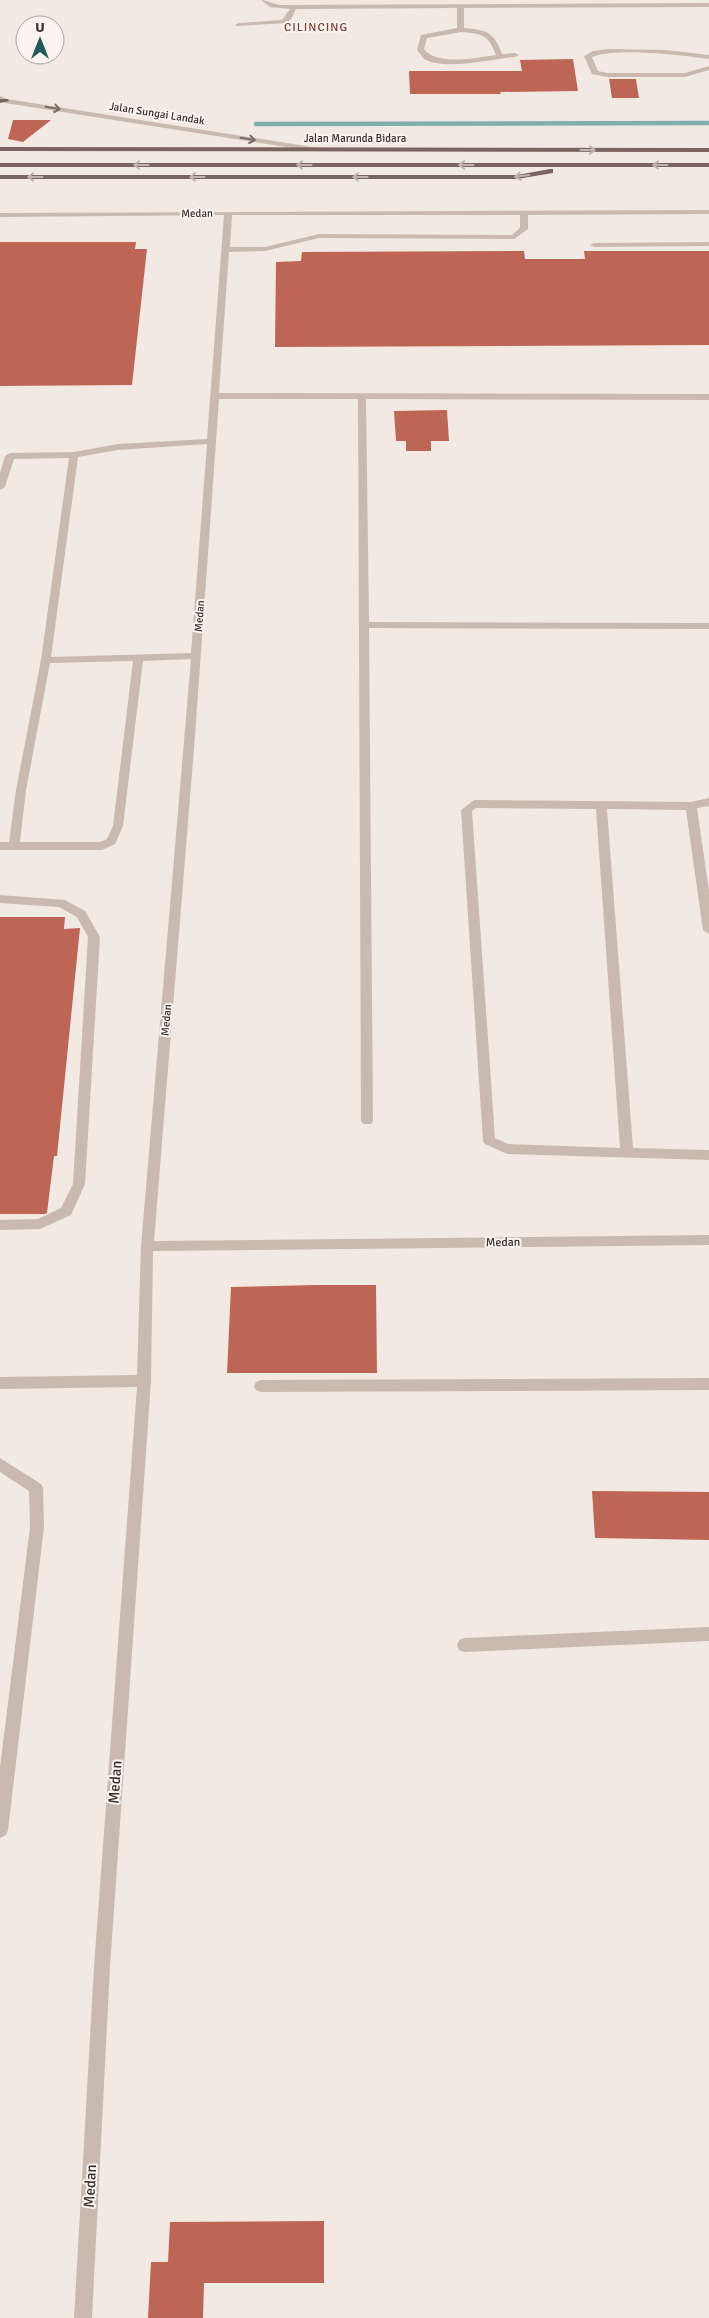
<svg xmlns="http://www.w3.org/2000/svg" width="709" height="2318" font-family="Signika,sans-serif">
	<rect width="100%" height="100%" fill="#f2e9e2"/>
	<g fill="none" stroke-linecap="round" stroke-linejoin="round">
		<path stroke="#83aeac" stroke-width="4.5" d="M 256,124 L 709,123"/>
	</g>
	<path fill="#be6655" d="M 573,59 L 578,91 L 500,92 L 501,94 L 410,94 L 409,71 L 522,71 L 520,60 Z
		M 609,79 L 636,79 L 639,98 L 612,98 Z
		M 13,120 L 51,120 L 23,142 L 8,139 Z
		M 0,242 L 136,242 L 135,249 L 147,249 L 132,385 L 0,386 Z
		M 524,251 L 525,259 L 585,259 L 584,251 L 709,251 L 709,345 L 275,347 L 276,262 L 301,261 L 302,252 Z
		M 447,410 L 449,441 L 431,441 L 431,451 L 406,451 L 406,441 L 396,441 L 394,411 Z
		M 0,917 L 65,917 L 64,929 L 80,928 L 57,1156 L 54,1156 L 47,1213 L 45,1214 L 0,1214 Z
		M 316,1285 L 376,1285 L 377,1373 L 227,1373 L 231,1287 Z
		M 592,1491 L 709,1492 L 709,1540 L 595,1538 Z
		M 324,2221 L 324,2283 L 204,2283 L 203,2318 L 148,2318 L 151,2262 L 168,2262 L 170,2222 Z"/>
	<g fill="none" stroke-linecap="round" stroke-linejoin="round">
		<path fill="#cab9ae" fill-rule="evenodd" d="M 261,0 C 268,0 272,4 280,5 L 709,3 L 709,7 L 464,8 L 464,28 C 487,30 494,32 502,54 L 515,53 L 519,55 L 515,57 C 492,59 445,71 424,59 C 422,57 419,52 417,50 L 421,35 L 457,28 L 457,8 L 296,9 L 291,19 L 286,23 L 237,26 L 235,25 L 239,23 L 282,20 L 290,9 L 270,7 ZM 461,32 C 483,34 488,34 496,55 C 477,58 437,66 424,49 L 427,38 Z
			M 609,49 L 666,50 L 709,55 L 709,59 C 681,55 617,47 592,57 L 598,71 L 607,73 L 685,73 L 709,66 L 709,70 L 685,77 L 607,77 L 592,74 L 584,56 L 593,51 Z
			M 709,210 L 709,214 L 528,215 L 528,229 L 514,239 L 319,238 L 265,251 L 229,252 L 219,393 L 709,394 L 709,400 L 366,399 L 369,622 L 709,623 L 709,629 L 369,628 L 373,1121 L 371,1124 L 363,1124 L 361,1121 L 358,399 L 219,399 L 195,736 L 154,1241 L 709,1235 L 709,1245 L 153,1251 L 151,1381 L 110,1967 L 92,2318 L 74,2318 L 94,1967 L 137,1387 L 0,1389 L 0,1377 L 137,1375 L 141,1246 L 191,659 L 143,661 L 123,826 L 115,844 L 102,850 L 0,850 L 0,842 L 9,842 L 16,790 L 41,660 L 69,458 L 14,459 L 5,487 L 0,490 L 0,473 L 5,456 L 10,453 L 74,452 L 118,444 L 207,439 L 224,215 L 0,217 L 0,213 ZM 232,215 L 520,215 L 520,228 L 512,235 L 319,234 L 265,247 L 230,247 ZM 207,444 L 191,653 L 51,657 L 78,457 L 118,450 ZM 133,661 L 113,826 L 107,839 L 100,842 L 20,842 L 26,790 L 50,663 Z
			M 709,242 L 709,246 L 594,247 L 590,245 L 594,243 Z
			M 709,798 L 709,806 L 697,808 L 709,891 L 709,934 L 703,930 L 686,810 L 607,809 L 633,1148 L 709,1150 L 709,1160 L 507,1154 L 485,1144 L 483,1141 L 461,810 L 474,800 L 691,802 ZM 476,808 L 596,809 L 620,1148 L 508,1144 L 495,1138 L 472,811 Z
			M 0,895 L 65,900 L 85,911 L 100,937 L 85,1184 L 71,1215 L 40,1229 L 0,1230 L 0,1220 L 38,1219 L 61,1208 L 73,1184 L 88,937 L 77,917 L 59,907 L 0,903 Z
			M 709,1378 L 709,1390 L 261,1392 L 256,1390 L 254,1386 L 256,1382 L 261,1380 Z
			M 0,1458 L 41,1484 L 43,1488 L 44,1527 L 8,1830 L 6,1835 L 0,1838 L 0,1767 L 30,1527 L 29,1491 L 0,1472 Z
			M 709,1627 L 709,1641 L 464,1652 L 459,1650 L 457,1645 L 459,1640 L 464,1638 Z"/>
		<path fill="#cab9ae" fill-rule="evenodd" d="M 0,96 L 7,99 L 312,147 L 316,149 L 312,151 L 5,103 L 0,101 Z"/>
		<path fill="#7a655e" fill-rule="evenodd" d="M 0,99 L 8,99 L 9,101 L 0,103 Z
			M 0,147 L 709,148 L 709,152 L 0,151 Z
			M 0,163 L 709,163 L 709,167 L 0,167 Z
			M 550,169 L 553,169 L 553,173 L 517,179 L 0,179 L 0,175 L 517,175 Z"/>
	</g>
	<defs><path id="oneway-shaft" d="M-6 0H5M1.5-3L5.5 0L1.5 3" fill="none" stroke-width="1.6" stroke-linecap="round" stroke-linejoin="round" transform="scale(1.25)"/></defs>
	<g stroke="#7a6d66">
		<use href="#oneway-shaft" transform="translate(53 108) rotate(9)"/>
		<use href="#oneway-shaft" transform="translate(248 139) rotate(9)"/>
	</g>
	<g stroke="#c0b4ae">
		<use href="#oneway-shaft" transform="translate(588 150)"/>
		<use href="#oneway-shaft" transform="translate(141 165) rotate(-180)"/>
		<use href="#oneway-shaft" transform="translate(304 165) rotate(-180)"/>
		<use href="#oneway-shaft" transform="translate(466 165) rotate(-180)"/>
		<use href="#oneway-shaft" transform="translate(660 165) rotate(-180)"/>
		<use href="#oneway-shaft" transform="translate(522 176) rotate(173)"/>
		<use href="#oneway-shaft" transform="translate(35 177) rotate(180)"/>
		<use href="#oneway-shaft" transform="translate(197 177) rotate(180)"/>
		<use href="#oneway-shaft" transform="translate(360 177) rotate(180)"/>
	</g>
	<g text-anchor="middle" stroke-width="4" stroke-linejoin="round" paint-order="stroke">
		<g font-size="11" fill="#392f2c" stroke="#faf4ef">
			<text transform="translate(157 113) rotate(9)" y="4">Jalan Sungai Landak</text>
			<text x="355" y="142">Jalan Marunda Bidara</text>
			<text transform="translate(197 213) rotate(-1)" y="4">Medan</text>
			<text transform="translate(199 616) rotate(-86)" y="4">Medan</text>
			<text transform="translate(166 1020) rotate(-85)" y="4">Medan</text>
		</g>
		<g font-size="12" letter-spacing="1" fill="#83382b" stroke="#faf4ef">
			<text x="316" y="31">CILINCING</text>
		</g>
		<g font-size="12" fill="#392f2c" stroke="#faf4ef">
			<text transform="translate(503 1242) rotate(-1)" y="4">Medan</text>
		</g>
		<g font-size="15" fill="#392f2c" stroke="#faf4ef">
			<text transform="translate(115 1782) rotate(-86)" y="5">Medan</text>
			<text transform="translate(90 2186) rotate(-87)" y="5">Medan</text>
		</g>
	</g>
	<g transform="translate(40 40)"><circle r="24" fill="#faf4ef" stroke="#ada5a1"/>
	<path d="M0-4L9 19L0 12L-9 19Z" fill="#245858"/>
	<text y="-8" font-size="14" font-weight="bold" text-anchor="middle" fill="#392f2c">U</text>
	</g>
</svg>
